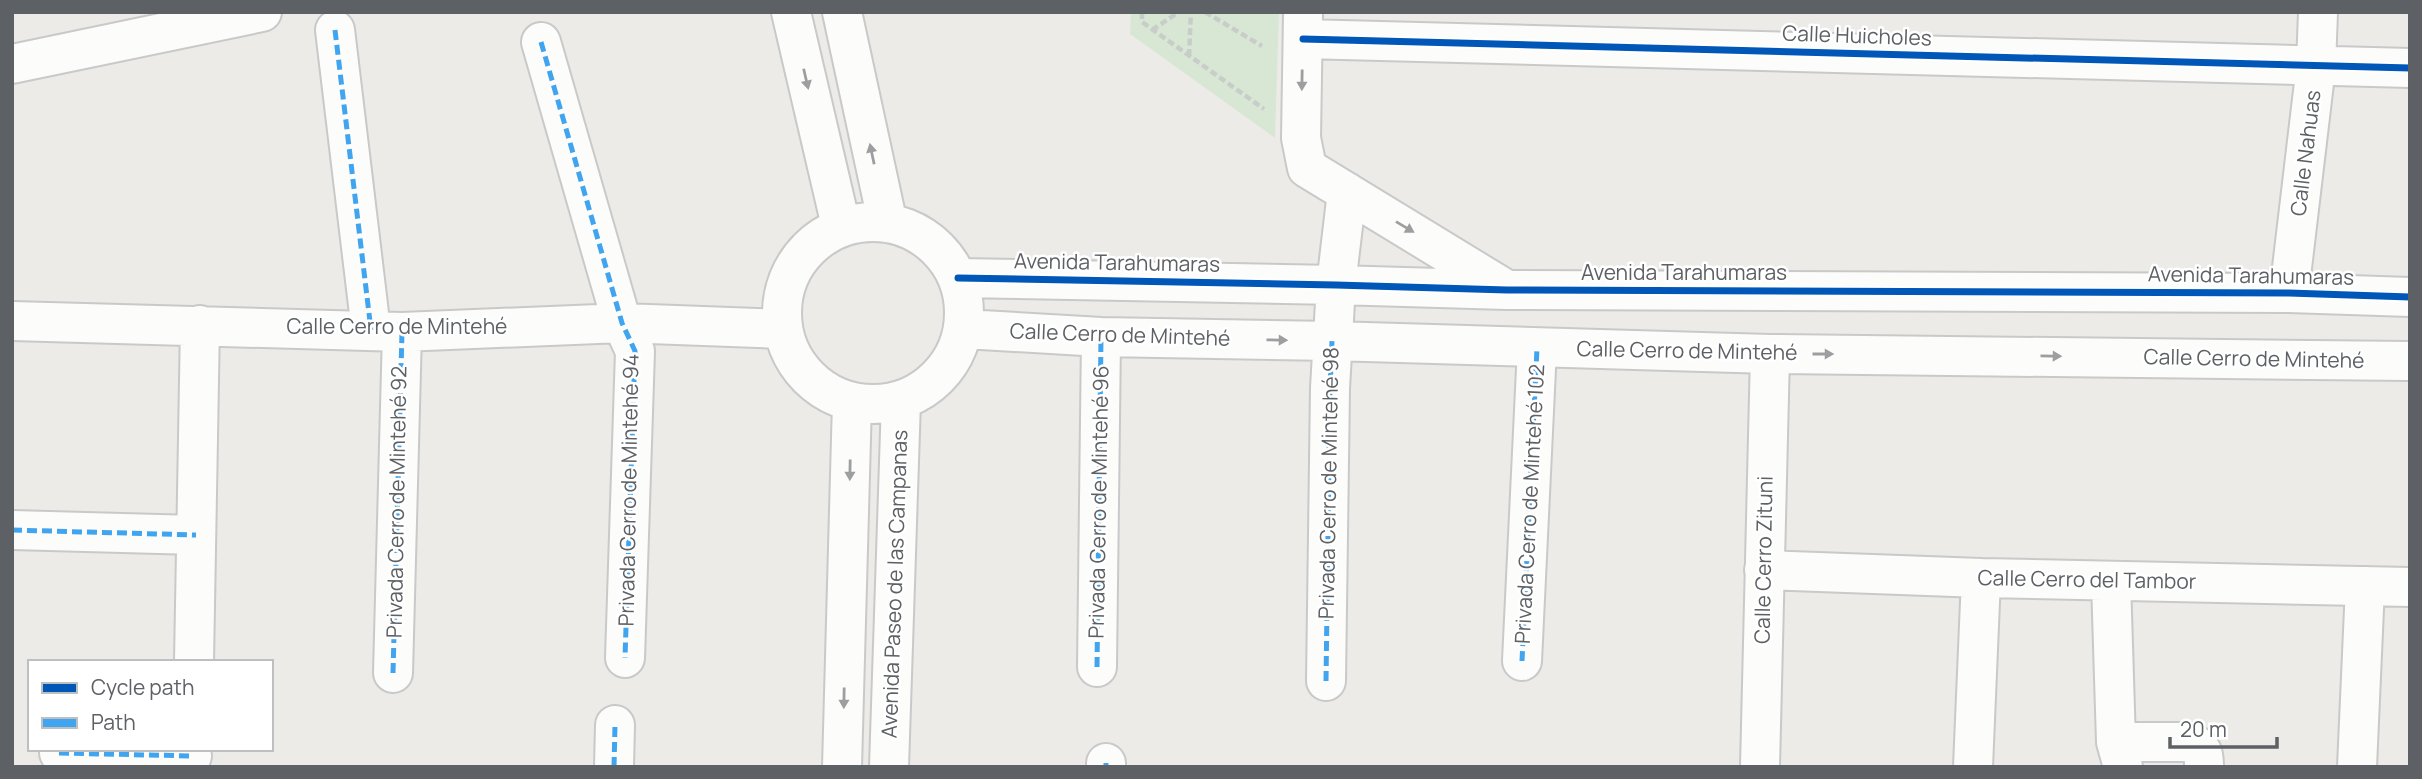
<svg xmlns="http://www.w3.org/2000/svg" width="2422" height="779" font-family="Manrope,sans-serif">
	<rect width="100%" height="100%" fill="#ecebe7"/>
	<path fill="#d7e7d4" d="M 1131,12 L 1279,12 L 1275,138 L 1130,34 Z"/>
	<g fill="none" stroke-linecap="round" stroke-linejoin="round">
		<g stroke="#c9c9c9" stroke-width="42">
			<path id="minor" d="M 791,12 L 841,226
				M 842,12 L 887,220
				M 1303,14 L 1301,138 L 1307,168 L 1507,290
				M 335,30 L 371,330
				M 1303,39 L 2410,68
				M 541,42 L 622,323 L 635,351 L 625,658
				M 12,64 L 262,12
				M782 313a91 91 0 1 1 182 0a91 91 0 1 1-182 0Z
				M 958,278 L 1336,285 L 1507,290 L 2289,293 L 2410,297
				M 2289,293 L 2316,66 L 2318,12
				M 12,321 L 402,332 L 622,323 L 783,329
				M 964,329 L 1101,337 L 1332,341 L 1770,354 L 2410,361
				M 12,530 L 196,535
				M 1764,570 L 1981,578 L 2410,587
				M 2111,581 L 2116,742 L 2123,767
				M 1522,661 L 1537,348
				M 194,662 L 200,325
				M 1097,667 L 1101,337
				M 393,673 L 402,332
				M 1326,681 L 1330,388 L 1336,285 L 1347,192
				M 2116,742 L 2190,742 C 2203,748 2204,753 2204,767
				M 59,753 L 192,756
				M 614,767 L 615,725
				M 842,767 L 852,402
				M 889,767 L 901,401
				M 1106,767 L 1106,763
				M 1760,767 L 1770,354
				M 1973,767 L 1981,578
				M 2357,767 L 2365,586"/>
		</g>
		<path stroke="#c9cdca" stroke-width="4.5" stroke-dasharray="7 3.5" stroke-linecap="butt" d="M 1142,12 L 1142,22 L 1264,109
			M 1205,12 L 1262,46
			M 1152,30 L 1179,12
			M 1189,56 L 1191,12"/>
		<use href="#minor" stroke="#fcfcfb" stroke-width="38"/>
		<path stroke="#40a5ee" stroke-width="5" stroke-dasharray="10 5" stroke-linecap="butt" d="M 335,30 L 371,330
			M 541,42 L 622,323 L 635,351 L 625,658
			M 12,530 L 196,535
			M 1522,661 L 1537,348
			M 1097,667 L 1101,337
			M 393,673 L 402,332
			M 1326,681 L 1330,388 L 1332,341
			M 59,753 L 192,756
			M 614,767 L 615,725
			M 1106,767 L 1106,763"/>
		<g stroke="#fff" stroke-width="11">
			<path id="cycleway" d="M 1303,39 L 2410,68
				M 958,278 L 1336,285 L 1507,290 L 2289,293 L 2410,297"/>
		</g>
		<use href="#cycleway" stroke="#0057b8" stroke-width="7"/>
	</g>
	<defs><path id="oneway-solid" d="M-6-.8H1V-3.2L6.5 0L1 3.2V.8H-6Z" transform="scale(1.75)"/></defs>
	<g fill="#9d9ea0">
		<use href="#oneway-solid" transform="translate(806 79) rotate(77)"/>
		<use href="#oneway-solid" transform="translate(1302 80) rotate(91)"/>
		<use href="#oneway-solid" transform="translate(872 154) rotate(-102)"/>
		<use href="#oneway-solid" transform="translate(1405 227) rotate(31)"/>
		<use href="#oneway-solid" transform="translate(1277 340) rotate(1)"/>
		<use href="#oneway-solid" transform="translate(1823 354)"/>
		<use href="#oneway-solid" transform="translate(2051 356) rotate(1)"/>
		<use href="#oneway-solid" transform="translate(850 470) rotate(91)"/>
		<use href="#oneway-solid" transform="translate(844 698) rotate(91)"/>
	</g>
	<g text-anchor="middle" stroke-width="5" stroke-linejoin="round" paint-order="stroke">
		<g font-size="21" fill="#5d6064" stroke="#fff">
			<text transform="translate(1857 36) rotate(2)" y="7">Calle Huicholes</text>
			<text transform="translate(2306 153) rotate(-83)" y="7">Calle Nahuas</text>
			<text transform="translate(1117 263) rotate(1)" y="7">Avenida Tarahumaras</text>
			<text x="1684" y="280">Avenida Tarahumaras</text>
			<text transform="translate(2251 276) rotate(1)" y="7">Avenida Tarahumaras</text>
			<text x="397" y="334">Calle Cerro de Mintehé</text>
			<text transform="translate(1120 335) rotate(2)" y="7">Calle Cerro de Mintehé</text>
			<text transform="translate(1687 351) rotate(1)" y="7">Calle Cerro de Mintehé</text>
			<text transform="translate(2254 359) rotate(1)" y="7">Calle Cerro de Mintehé</text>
			<text transform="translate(1329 483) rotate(-89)" y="7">Privada Cerro de Mintehé 98</text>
			<text transform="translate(629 490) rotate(-89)" y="7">Privada Cerro de Mintehé 94</text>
			<text transform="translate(397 502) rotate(-89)" y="7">Privada Cerro de Mintehé 92</text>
			<text transform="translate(1099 502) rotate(-89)" y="7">Privada Cerro de Mintehé 96</text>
			<text transform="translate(1530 504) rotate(-87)" y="7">Privada Cerro de Mintehé 102</text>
			<text transform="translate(1764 560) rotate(-89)" y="7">Calle Cerro Zituni</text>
			<text transform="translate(2087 580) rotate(1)" y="7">Calle Cerro del Tambor</text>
			<text transform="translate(895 584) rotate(-88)" y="7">Avenida Paseo de las Campanas</text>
		</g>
	</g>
	<rect width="2422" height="779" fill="none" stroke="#5d6064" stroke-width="28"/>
	<rect x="28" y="660" width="245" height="91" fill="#ffffff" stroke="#bebfc1" stroke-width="2"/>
	<rect x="42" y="683" width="35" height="10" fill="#0057b8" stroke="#bebfc1" stroke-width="2"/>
	<text x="91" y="695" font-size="21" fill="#5d6064">Cycle path</text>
	<rect x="42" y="718" width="35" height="10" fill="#40a5ee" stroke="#bebfc1" stroke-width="2"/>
	<text x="91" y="730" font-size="21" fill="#5d6064">Path</text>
	<path d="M2170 737v10h107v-10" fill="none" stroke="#5d6064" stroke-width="3.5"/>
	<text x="2180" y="737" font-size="21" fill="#5d6064" stroke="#ffffff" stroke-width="5" paint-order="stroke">20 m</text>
</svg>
